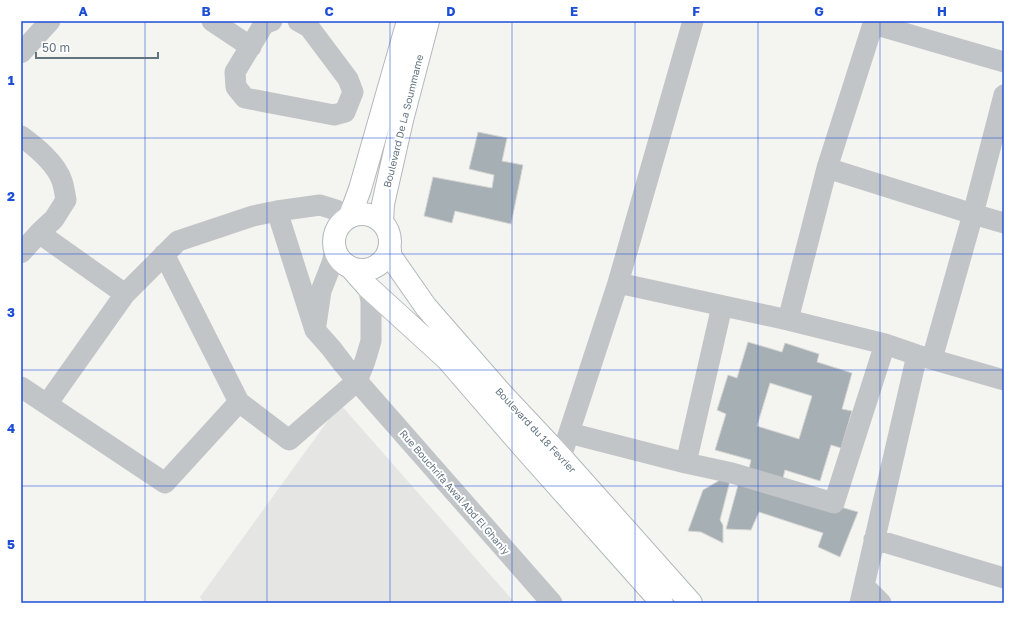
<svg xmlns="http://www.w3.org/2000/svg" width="1025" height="624" font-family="'Golos Text',sans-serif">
	<rect width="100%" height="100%" fill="#f4f4f0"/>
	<path fill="#e5e6e4" d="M 340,404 L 515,603 L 204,603 L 200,597 Z"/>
	<path fill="#a6afb3" stroke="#d5d5d3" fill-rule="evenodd" d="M 478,132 L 507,138 L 502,161 L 523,165 L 511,224 L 455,211 L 452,223 L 424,216 L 433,177 L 492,188 L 494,175 L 469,169 Z
		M 748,342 L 782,352 L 785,343 L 819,354 L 817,362 L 852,373 L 842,409 L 852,411 L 841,448 L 831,445 L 820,481 L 785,470 L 783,478 L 749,469 L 751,460 L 715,450 L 726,414 L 717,410 L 728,375 L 737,378 ZM 770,383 L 812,396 L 799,439 L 757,426 Z
		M 732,473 L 720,520 L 723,525 L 723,543 L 701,532 L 688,531 L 703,490 Z
		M 740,478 L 858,512 L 840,557 L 818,547 L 823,533 L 759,512 L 751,530 L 726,529 Z"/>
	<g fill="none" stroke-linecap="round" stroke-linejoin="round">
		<g stroke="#b4b8bc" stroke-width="24">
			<path id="major" d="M334 242a28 28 0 1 1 56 0a28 28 0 1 1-56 0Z
				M 350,216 L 360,189 L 408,21
				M 382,221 L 383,204 L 402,120 L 428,21
				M 390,250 L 389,254 L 426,307 L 501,393 L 561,457 L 691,603
				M 352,269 L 368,287 L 447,359 L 524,448 L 662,603"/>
		</g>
		<path stroke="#c1c5c8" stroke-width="21" d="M 212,21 L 251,47
			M 272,21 L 264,24 L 235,72 L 236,87 L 245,98 L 334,115 L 345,112 L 353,92 L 348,79 L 309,27 L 298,21
			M 873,24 L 1004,62
			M 21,53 L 50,21
			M 21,136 C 36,147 56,163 62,181 C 64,187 65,194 66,200 L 54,219 L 39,233 L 21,253
			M 827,168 L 973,214 L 1004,223
			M 277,211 L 315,330 L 331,348 L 344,365 L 357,381 L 552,603
			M 39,233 L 125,294
			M 164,254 L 239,402 L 289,440 L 357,381 L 365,361 L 371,341 L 371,301 L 368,287
			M 618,283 L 788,320 L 885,344 L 917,355 L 1004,380
			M 722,306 L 686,463 L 732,473 L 834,503 L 885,344
			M 788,320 L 827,168 L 874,21
			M 316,325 L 321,291 L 332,263 L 335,250
			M 932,359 L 973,214 L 1004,95
			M 21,387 L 165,483 L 239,402
			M 47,404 L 125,294 L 178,241 L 253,216 L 277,211 L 320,205 L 336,210 L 342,222
			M 569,433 L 686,463
			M 561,457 L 618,283 L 693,21
			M 874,539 L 1004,578
			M 864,586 L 881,603
			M 860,603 L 917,355"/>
		<use href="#major" stroke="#fff" stroke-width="22"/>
	</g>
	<path fill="none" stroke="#1d4ed8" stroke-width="1" stroke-opacity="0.55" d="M 145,21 L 145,603M 267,21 L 267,603M 390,21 L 390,603M 512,21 L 512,603M 635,21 L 635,603M 758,21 L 758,603M 880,21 L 880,603M 21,138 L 1004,138M 21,254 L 1004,254M 21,370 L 1004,370M 21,486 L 1004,486"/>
	<g text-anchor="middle" stroke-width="4" stroke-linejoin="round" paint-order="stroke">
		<g font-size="10" fill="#637481" stroke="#fff">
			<text transform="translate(403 121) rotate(-76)" y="4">Boulevard De La Soummame</text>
			<text transform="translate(536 430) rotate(47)" y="4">Boulevard du 18 Fevrier</text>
			<text transform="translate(455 492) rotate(49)" y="4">Rue Bouchrifa Awal Abd El Ghaniy</text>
		</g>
	</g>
	<rect width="1025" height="624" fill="none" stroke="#ffffff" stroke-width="44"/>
	<path d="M36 52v6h122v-6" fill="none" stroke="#637481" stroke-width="2"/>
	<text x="42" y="52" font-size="12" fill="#637481" stroke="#ffffff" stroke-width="3" paint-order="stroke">50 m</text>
	<rect x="22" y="22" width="981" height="580" fill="none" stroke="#1d4ed8" stroke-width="1.5"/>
	<g font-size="13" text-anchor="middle" font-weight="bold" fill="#1d4ed8">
		<text x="83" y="16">A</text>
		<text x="206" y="16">B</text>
		<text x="329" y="16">C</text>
		<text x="451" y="16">D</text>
		<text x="574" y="16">E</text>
		<text x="696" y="16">F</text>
		<text x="819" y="16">G</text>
		<text x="942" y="16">H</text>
		<text x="11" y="85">1</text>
		<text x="11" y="201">2</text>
		<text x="11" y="317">3</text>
		<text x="11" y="433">4</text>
		<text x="11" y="549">5</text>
	</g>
</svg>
